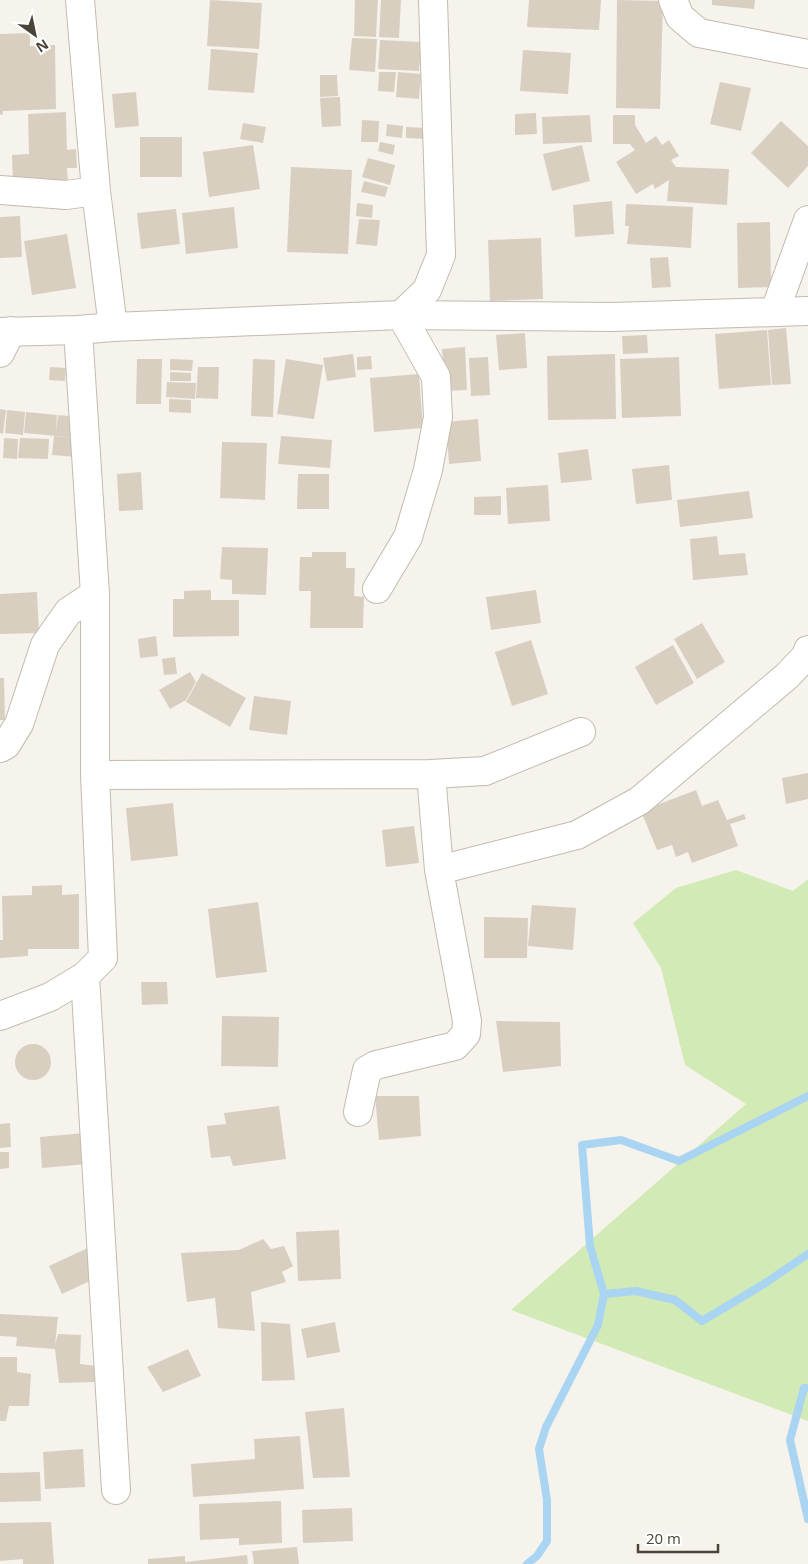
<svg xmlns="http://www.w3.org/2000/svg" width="808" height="1564" font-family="'Open Sans',sans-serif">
	<rect width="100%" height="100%" fill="#f6f3ec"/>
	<path fill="#d2eab5" d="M 736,870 L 793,891 L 808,879 L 808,1421 L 511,1310 L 746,1104 L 685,1065 L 661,968 L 633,923 L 676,888 Z"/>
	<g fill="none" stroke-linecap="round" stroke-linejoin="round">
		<path stroke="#a9d4f2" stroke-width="8" d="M 604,1294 L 636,1291 L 675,1300 L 702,1321 L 764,1284 L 808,1254
			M 808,1388 L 804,1388 L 790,1440 L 808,1519
			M 527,1564 L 537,1556 L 547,1541 L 547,1500 L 539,1449 L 546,1427 L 598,1325 L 604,1294 L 590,1246 L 582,1145 L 621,1140 L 679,1161 L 808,1096"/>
	</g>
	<path fill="#d8cfc1" d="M 210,0 L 262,3 L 259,49 L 207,46 Z
		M 355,0 L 378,0 L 376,37 L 354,36 Z
		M 381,0 L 401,0 L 399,38 L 379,37 Z
		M 529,0 L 601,0 L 599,30 L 527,27 Z
		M 617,0 L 663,1 L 660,109 L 616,108 Z
		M 712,0 L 755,0 L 754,9 L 712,5 Z
		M 30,33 L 30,46 L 55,45 L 56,109 L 3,111 L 3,114 L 0,115 L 0,34 Z
		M 352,38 L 377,39 L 375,72 L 349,70 Z
		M 380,40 L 421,42 L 419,71 L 378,69 Z
		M 211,49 L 258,53 L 254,93 L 208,90 Z
		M 523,50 L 571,53 L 568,94 L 520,91 Z
		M 379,72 L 396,72 L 394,92 L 378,91 Z
		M 398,72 L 421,74 L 419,99 L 396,97 Z
		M 320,75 L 337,75 L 338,96 L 320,97 Z
		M 720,82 L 751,88 L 741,131 L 710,124 Z
		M 136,92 L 139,126 L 115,128 L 112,94 Z
		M 340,97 L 341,126 L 322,127 L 320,98 Z
		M 66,112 L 67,150 L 76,149 L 77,168 L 67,168 L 68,182 L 13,184 L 12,155 L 29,154 L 28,114 Z
		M 536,113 L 537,134 L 515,135 L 515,114 Z
		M 590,115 L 592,142 L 543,144 L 542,117 Z
		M 613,115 L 635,115 L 635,125 L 646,143 L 656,136 L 662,145 L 669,140 L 679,156 L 671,160 L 676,167 L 729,169 L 727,205 L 667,201 L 669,180 L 655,189 L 653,184 L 636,194 L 616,162 L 635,150 L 630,144 L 613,144 Z
		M 362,120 L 379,121 L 378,142 L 361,142 Z
		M 781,121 L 808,146 L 808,166 L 788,188 L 751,153 Z
		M 243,123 L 266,127 L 263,143 L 240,139 Z
		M 387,124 L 403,126 L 402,138 L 386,136 Z
		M 406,127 L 427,128 L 427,139 L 406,138 Z
		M 140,137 L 182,137 L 182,177 L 140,177 Z
		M 380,142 L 395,145 L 393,155 L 378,151 Z
		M 253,145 L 260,189 L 209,197 L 203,152 Z
		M 582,145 L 590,181 L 552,191 L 543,154 Z
		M 368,158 L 395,165 L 390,185 L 362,177 Z
		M 291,167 L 352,170 L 348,254 L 287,252 Z
		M 364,181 L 388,187 L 385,197 L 361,192 Z
		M 612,201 L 614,234 L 575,237 L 573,205 Z
		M 357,203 L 373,205 L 372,218 L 356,216 Z
		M 626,204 L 693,207 L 691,248 L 627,244 L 629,226 L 625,226 Z
		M 234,207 L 238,248 L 186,254 L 182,213 Z
		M 176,209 L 180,244 L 141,249 L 137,213 Z
		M 20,216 L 22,257 L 0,258 L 0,217 Z
		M 359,219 L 380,220 L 377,246 L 356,244 Z
		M 770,222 L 771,287 L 738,288 L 737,223 Z
		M 67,234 L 76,288 L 32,295 L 24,241 Z
		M 541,238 L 543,299 L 490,301 L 488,240 Z
		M 668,257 L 671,287 L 652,288 L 650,258 Z
		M 786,328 L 791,384 L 772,385 L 768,330 Z
		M 767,330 L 771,385 L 719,389 L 715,334 Z
		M 525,333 L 527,368 L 499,370 L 496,335 Z
		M 647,335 L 648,353 L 623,354 L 622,336 Z
		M 465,347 L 467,390 L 445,391 L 442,349 Z
		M 353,354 L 356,377 L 327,381 L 323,358 Z
		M 615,354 L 616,419 L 548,420 L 547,356 Z
		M 371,356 L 372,369 L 357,370 L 357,357 Z
		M 488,357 L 490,395 L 471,396 L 469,358 Z
		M 679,357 L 681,416 L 622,418 L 620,359 Z
		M 137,359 L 162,359 L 161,404 L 136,404 Z
		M 170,359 L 193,360 L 192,371 L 170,370 Z
		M 253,359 L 275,360 L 273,417 L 251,416 Z
		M 286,359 L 323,365 L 314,419 L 277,414 Z
		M 50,367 L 66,368 L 65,381 L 49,380 Z
		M 198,367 L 219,367 L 218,399 L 196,398 Z
		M 170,372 L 191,373 L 191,381 L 170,381 Z
		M 419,374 L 423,428 L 374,432 L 370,378 Z
		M 167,382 L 196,383 L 195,399 L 166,397 Z
		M 169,399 L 191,400 L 191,413 L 169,412 Z
		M 0,409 L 6,410 L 3,434 L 0,433 Z
		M 7,410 L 25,412 L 23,435 L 5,433 Z
		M 26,412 L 57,415 L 56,433 L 58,415 L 80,417 L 79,438 L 24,433 Z
		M 478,419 L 481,461 L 449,464 L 446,422 Z
		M 54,436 L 78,438 L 76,457 L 52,455 Z
		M 281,436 L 332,440 L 330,468 L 278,464 Z
		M 4,438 L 18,439 L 17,459 L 3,458 Z
		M 20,438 L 49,439 L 48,459 L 18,458 Z
		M 222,442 L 267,443 L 265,500 L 220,498 Z
		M 588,449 L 592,480 L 561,483 L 558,453 Z
		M 669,465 L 672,500 L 636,504 L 632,469 Z
		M 141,472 L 143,510 L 119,511 L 117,474 Z
		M 298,474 L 329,474 L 329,509 L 297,509 Z
		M 548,485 L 550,521 L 508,524 L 506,488 Z
		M 749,491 L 753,518 L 680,527 L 677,500 Z
		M 501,496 L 501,515 L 474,515 L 474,497 Z
		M 717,536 L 719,555 L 745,553 L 748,575 L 693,580 L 690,539 Z
		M 222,547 L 268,548 L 266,595 L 232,594 L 232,580 L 220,579 Z
		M 312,552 L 346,552 L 346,568 L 355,568 L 354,596 L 364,597 L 363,628 L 310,628 L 311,591 L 299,591 L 300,557 L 312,557 Z
		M 211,590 L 211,600 L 239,600 L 239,636 L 173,637 L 173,599 L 184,599 L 184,591 Z
		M 536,590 L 541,623 L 491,630 L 486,597 Z
		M 37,592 L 39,633 L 0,634 L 0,594 Z
		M 702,623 L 725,662 L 697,679 L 674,639 Z
		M 156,636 L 158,656 L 140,658 L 138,639 Z
		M 531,640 L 548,694 L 512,706 L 495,652 Z
		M 673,645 L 694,683 L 656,705 L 635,667 Z
		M 175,657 L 177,674 L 164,675 L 162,659 Z
		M 190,672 L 196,682 L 186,700 L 170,709 L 159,690 Z
		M 202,673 L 246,698 L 230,727 L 186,702 Z
		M 0,678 L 4,678 L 5,720 L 0,720 Z
		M 254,696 L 291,701 L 287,735 L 249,730 Z
		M 808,773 L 808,799 L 786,804 L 782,778 Z
		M 696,790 L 702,806 L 718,800 L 727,820 L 744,814 L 746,819 L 730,824 L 738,846 L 692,863 L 688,852 L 676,857 L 672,845 L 657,850 L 641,811 Z
		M 173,803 L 178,856 L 131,861 L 126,808 Z
		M 414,826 L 419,863 L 386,867 L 382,830 Z
		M 62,885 L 62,895 L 79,894 L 79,949 L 28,949 L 28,956 L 0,958 L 0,940 L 3,940 L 2,896 L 32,895 L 32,886 Z
		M 258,902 L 267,972 L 216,978 L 208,909 Z
		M 532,905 L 576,908 L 573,950 L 528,946 Z
		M 484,917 L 528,918 L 527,958 L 484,958 Z
		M 141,982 L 167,982 L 168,1004 L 142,1005 Z
		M 222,1016 L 279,1017 L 278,1067 L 221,1066 Z
		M 496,1021 L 560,1022 L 561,1066 L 503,1072 Z
		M15 1062a18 18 0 1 1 36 0a18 18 0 1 1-36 0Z
		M 375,1096 L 419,1096 L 421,1136 L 379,1140 Z
		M 279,1106 L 286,1159 L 233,1166 L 230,1156 L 211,1158 L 207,1126 L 226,1124 L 224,1113 Z
		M 10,1123 L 11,1147 L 0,1148 L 0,1124 Z
		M 85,1133 L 87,1164 L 42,1168 L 40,1137 Z
		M 0,1152 L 9,1152 L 9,1168 L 0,1169 Z
		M 339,1230 L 341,1279 L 298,1281 L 296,1232 Z
		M 263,1239 L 271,1249 L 284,1246 L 293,1266 L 282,1272 L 286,1282 L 251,1292 L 255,1331 L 218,1328 L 215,1298 L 187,1302 L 181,1253 L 239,1250 Z
		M 90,1247 L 103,1275 L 62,1294 L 49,1266 Z
		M 0,1314 L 58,1317 L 55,1345 L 58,1334 L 81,1335 L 80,1364 L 97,1366 L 97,1382 L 59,1383 L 55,1349 L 16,1346 L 17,1337 L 0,1336 Z
		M 261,1322 L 290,1324 L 295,1380 L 262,1381 Z
		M 335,1322 L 340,1352 L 307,1358 L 301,1329 Z
		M 188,1349 L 201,1376 L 163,1392 L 147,1367 Z
		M 0,1357 L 17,1357 L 17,1372 L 31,1374 L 29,1406 L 9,1406 L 6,1421 L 0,1421 Z
		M 344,1408 L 350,1477 L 313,1478 L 305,1412 Z
		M 300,1436 L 304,1489 L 193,1497 L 191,1464 L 255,1459 L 254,1439 Z
		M 83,1449 L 85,1487 L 45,1489 L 43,1452 Z
		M 40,1472 L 41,1501 L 0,1502 L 0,1473 Z
		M 281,1501 L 282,1543 L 239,1545 L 239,1538 L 200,1540 L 199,1504 Z
		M 352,1508 L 353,1541 L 303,1543 L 302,1510 Z
		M 51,1522 L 54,1564 L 23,1564 L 23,1559 L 0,1561 L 0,1523 Z
		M 297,1547 L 299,1564 L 254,1564 L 252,1551 Z
		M 247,1555 L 248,1564 L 148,1564 L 148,1559 L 185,1556 L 185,1562 Z"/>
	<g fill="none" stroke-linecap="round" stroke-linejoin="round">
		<g stroke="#c2bbae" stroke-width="30">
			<path id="minor" d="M 80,0 L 96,191 L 113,327
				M 673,0 L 680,17 L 699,33 L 808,54
				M 0,190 L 66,195 L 96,191
				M 775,311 L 808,220
				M 401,315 L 612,317 L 808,311
				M 0,353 L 11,331
				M 377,589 L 408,537 L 428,470 L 438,417 L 436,377 L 401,315
				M 0,748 L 6,745 L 19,724 L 45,645 L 68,612 L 95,594
				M 95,775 L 431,774 L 485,771 L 581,732
				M 439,870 L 577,835 L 639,801 L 787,676 L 806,656 L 808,650
				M 85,976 L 116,1490
				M 0,1016 L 50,997 L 85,976 L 103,958 L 95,775 L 95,594 L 78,330
				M 358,1112 L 367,1070 L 376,1065 L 455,1046 L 466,1034 L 467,1021 L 439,870 L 431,774"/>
		</g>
		<g stroke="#c2bbae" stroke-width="30">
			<path id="tertiary" d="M 0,332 L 78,330 L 113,327 L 401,315 L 427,290 L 441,255 L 433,0"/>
		</g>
		<use href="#minor" stroke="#fff" stroke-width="28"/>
		<use href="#tertiary" stroke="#fff" stroke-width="28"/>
	</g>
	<g transform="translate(35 35) rotate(147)" stroke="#ffffff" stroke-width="4" paint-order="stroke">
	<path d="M0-4L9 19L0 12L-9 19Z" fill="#4b4439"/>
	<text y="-8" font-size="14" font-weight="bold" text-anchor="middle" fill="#4b4439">N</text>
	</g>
	<path d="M638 1544v8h80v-8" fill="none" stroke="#4b4439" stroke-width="2.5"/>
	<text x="646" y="1544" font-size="15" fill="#4b4439" stroke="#ffffff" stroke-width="4" paint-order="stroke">20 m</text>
</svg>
